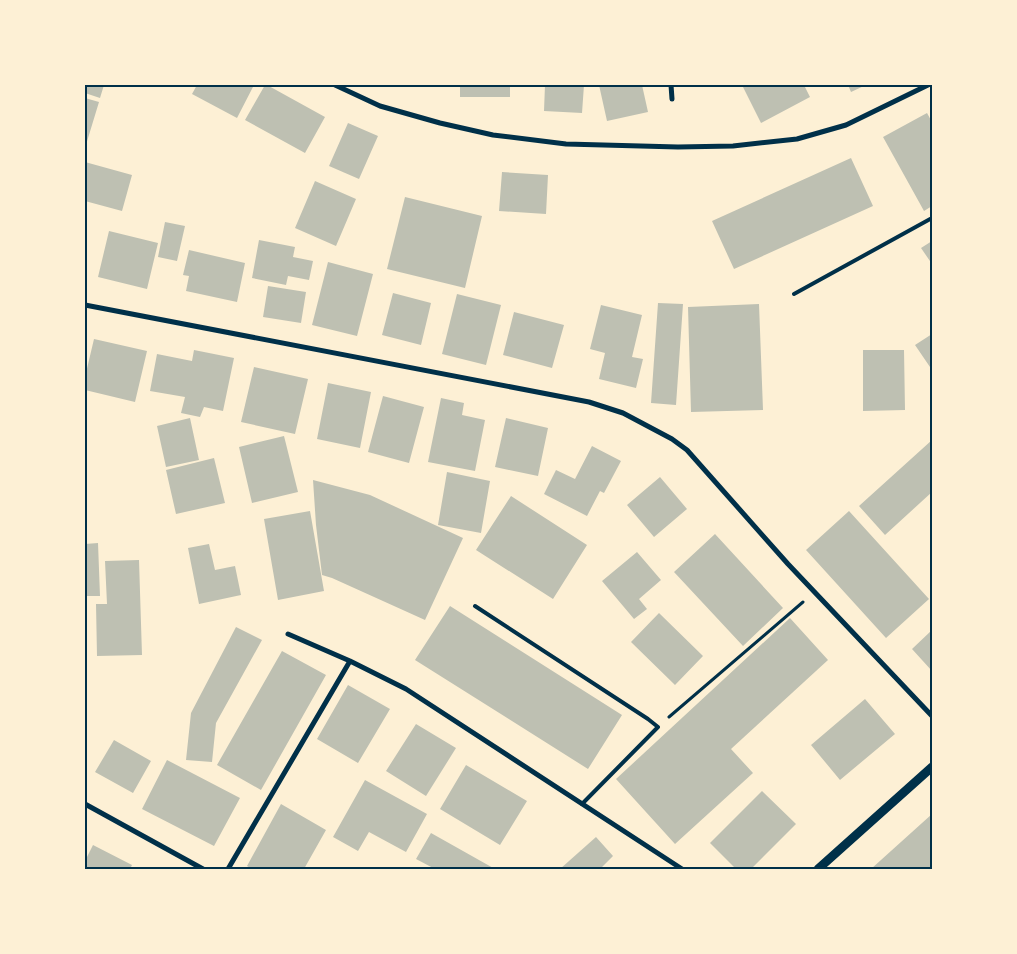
<svg xmlns="http://www.w3.org/2000/svg" width="1017" height="954" font-family="'Archivo Narrow',sans-serif">
	<rect width="100%" height="100%" fill="#fdf0d5"/>
	<path fill="#bec0b2" d="M 85,85 L 104,85 L 100,98 L 85,93 Z
		M 197,85 L 254,85 L 237,118 L 192,94 Z
		M 265,85 L 267,85 L 325,117 L 305,153 L 245,120 Z
		M 460,85 L 510,85 L 510,97 L 460,97 Z
		M 545,85 L 584,85 L 582,113 L 544,111 Z
		M 599,85 L 642,85 L 648,112 L 607,121 Z
		M 742,85 L 804,85 L 810,97 L 761,123 Z
		M 848,85 L 866,85 L 851,92 Z
		M 85,98 L 99,102 L 85,148 Z
		M 927,113 L 932,122 L 932,206 L 924,211 L 883,137 Z
		M 348,123 L 378,136 L 359,179 L 329,166 Z
		M 851,158 L 873,206 L 734,269 L 712,221 Z
		M 85,162 L 132,175 L 122,211 L 85,201 Z
		M 502,172 L 548,175 L 546,214 L 499,211 Z
		M 315,181 L 356,199 L 336,246 L 295,228 Z
		M 405,197 L 482,216 L 465,288 L 387,269 Z
		M 165,222 L 185,226 L 177,261 L 158,257 Z
		M 109,231 L 158,243 L 147,289 L 98,277 Z
		M 259,240 L 295,247 L 293,257 L 313,261 L 309,280 L 288,276 L 286,285 L 252,278 Z
		M 932,241 L 932,264 L 921,248 Z
		M 189,250 L 245,263 L 237,302 L 186,291 L 189,276 L 183,275 Z
		M 328,262 L 373,274 L 357,336 L 312,325 Z
		M 268,286 L 306,292 L 301,323 L 263,317 Z
		M 393,293 L 431,303 L 421,345 L 382,335 Z
		M 457,294 L 501,305 L 486,365 L 442,354 Z
		M 658,303 L 683,304 L 676,405 L 651,403 Z
		M 759,304 L 763,410 L 691,412 L 688,307 Z
		M 601,305 L 642,315 L 632,357 L 643,359 L 636,388 L 599,379 L 605,353 L 590,349 Z
		M 514,312 L 564,325 L 552,368 L 503,355 Z
		M 932,334 L 932,365 L 930,367 L 915,345 Z
		M 94,339 L 147,351 L 135,402 L 85,390 L 85,377 Z
		M 194,350 L 234,358 L 223,411 L 204,407 L 200,417 L 181,413 L 185,397 L 150,391 L 157,354 L 192,361 Z
		M 863,350 L 904,350 L 905,410 L 863,411 Z
		M 254,367 L 308,379 L 295,434 L 241,422 Z
		M 328,383 L 371,392 L 360,448 L 317,439 Z
		M 383,396 L 424,407 L 409,463 L 368,452 Z
		M 441,398 L 464,403 L 462,415 L 485,420 L 475,471 L 428,462 Z
		M 190,418 L 199,460 L 166,467 L 157,426 Z
		M 506,418 L 548,428 L 538,476 L 495,467 Z
		M 284,436 L 298,492 L 252,503 L 239,447 Z
		M 932,440 L 932,492 L 885,535 L 859,506 Z
		M 592,446 L 621,461 L 604,493 L 600,491 L 587,516 L 544,494 L 556,470 L 575,479 Z
		M 214,458 L 225,503 L 176,514 L 166,470 Z
		M 447,472 L 490,481 L 481,533 L 438,525 Z
		M 660,477 L 687,509 L 654,537 L 627,505 Z
		M 313,480 L 370,495 L 463,538 L 425,620 L 332,578 L 322,575 L 316,525 Z
		M 511,496 L 587,545 L 553,599 L 476,550 Z
		M 310,511 L 324,591 L 278,600 L 264,519 Z
		M 849,511 L 929,599 L 886,638 L 806,550 Z
		M 715,534 L 783,608 L 743,646 L 674,572 Z
		M 98,543 L 100,596 L 85,596 L 85,544 Z
		M 209,544 L 215,570 L 235,566 L 241,595 L 199,604 L 188,548 Z
		M 637,552 L 661,580 L 639,599 L 647,609 L 634,619 L 602,581 Z
		M 139,560 L 142,655 L 97,656 L 96,604 L 107,604 L 105,561 Z
		M 450,606 L 622,715 L 588,769 L 415,660 Z
		M 659,613 L 703,656 L 675,685 L 631,642 Z
		M 790,618 L 828,660 L 731,749 L 753,773 L 675,844 L 616,779 Z
		M 236,627 L 262,640 L 216,723 L 212,762 L 186,760 L 191,713 Z
		M 932,630 L 932,671 L 912,649 Z
		M 282,651 L 326,675 L 261,790 L 217,765 Z
		M 348,685 L 390,709 L 358,763 L 317,739 Z
		M 865,699 L 895,734 L 840,780 L 811,745 Z
		M 416,724 L 456,748 L 426,796 L 386,771 Z
		M 114,740 L 151,761 L 133,793 L 95,772 Z
		M 167,760 L 240,798 L 214,846 L 142,809 Z
		M 466,765 L 527,801 L 500,845 L 440,809 Z
		M 365,780 L 427,814 L 406,852 L 369,832 L 358,851 L 333,837 Z
		M 762,791 L 796,824 L 751,869 L 736,869 L 710,843 Z
		M 281,804 L 326,830 L 304,869 L 252,869 L 247,866 Z
		M 932,814 L 932,869 L 871,869 Z
		M 431,833 L 495,869 L 435,869 L 416,859 Z
		M 596,837 L 613,856 L 600,869 L 560,869 Z
		M 93,845 L 132,865 L 130,869 L 85,869 L 85,861 Z"/>
	<g fill="none" stroke-linecap="round" stroke-linejoin="round">
		<path stroke="#003049" stroke-width="3" d="M 669,717 L 803,602"/>
		<path stroke="#003049" stroke-width="4" d="M 794,294 L 932,218
			M 475,606 L 648,719 L 658,727 L 582,804"/>
		<path stroke="#003049" stroke-width="5" d="M 335,85 L 380,106 L 440,123 L 493,135 L 566,144 L 678,147 L 733,146 L 797,139 L 846,125 L 928,85
			M 671,85 L 672,99
			M 85,305 L 589,402 L 623,413 L 672,439 L 687,450 L 788,564 L 932,716
			M 288,634 L 350,661
			M 85,804 L 203,869
			M 228,869 L 350,661 L 406,689 L 682,869"/>
		<path stroke="#003049" stroke-width="9" d="M 818,869 L 932,767"/>
	</g>
	<rect width="1017" height="954" fill="none" stroke="#fdf0d5" stroke-width="172"/>
	<rect x="86" y="86" width="845" height="782" fill="none" stroke="#003049" stroke-width="2"/>
</svg>
